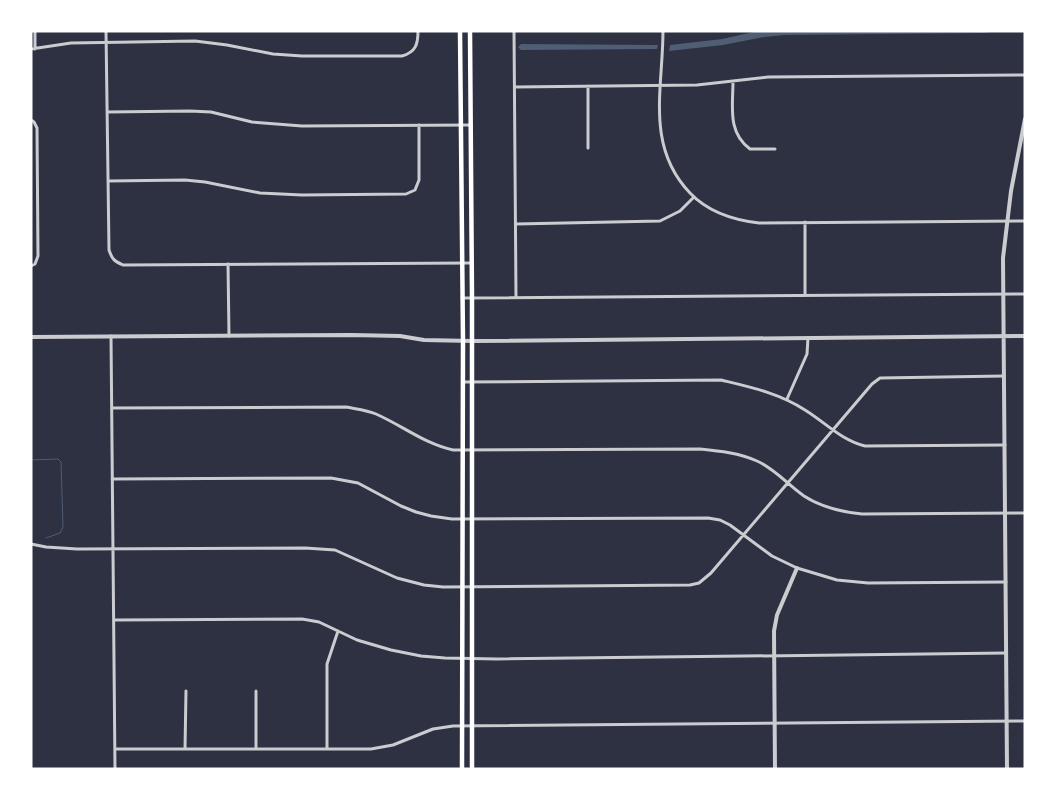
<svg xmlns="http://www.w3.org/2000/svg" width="1056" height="800" font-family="'DejaVu Sans',sans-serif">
	<rect width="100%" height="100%" fill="#2d3142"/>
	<path fill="#4f5d75" d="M 758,31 L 996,31 L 985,33 L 785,35 L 764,37 L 723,45 L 669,51 L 670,45 L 722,39 Z
		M 521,44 L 658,45 L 657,49 L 521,50 L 518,47 Z"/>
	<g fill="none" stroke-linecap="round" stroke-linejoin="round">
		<path stroke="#4f5d75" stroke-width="1" d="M 31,460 L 58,459 L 61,462 L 63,527 L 60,533 L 46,538"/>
		<path stroke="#caccd0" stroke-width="3" d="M 35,31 L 35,49
			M 106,31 L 109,250 C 112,259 114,261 123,265 L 471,263
			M 514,31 L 516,297
			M 663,31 C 663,88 645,146 690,193 C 708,212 733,220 759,223 L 1025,221
			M 31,49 L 71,43 L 195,41 L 227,45 L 273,54 L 302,56 L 402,56 C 416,52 418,44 418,31
			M 733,81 C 733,106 727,132 750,149 L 775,149
			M 515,87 L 697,85 L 768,77 L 1025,75
			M 108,112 L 190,111 L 211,112 L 252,122 L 302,126 L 471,125
			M 31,120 L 34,122 L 37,128 L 38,256 L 35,264 L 31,266
			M 588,148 L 588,86
			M 108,181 L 185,180 L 205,182 L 260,193 L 302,195 L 406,194 L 415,190 L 419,180 L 419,125
			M 805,222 L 805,295
			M 516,224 L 660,221 L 680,211 L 694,197
			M 228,264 L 229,336
			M 462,298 L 1025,294
			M 111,336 L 115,769
			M 463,382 L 721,380 C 750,387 779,393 805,410 C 826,423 841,440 865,446 L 1005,445
			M 787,399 L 807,354 L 808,338
			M 112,408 L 346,407 C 356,409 367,410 376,414 C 403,426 425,444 453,450 L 700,449 C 720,451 739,453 757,461 C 775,469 788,485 804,496 C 821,507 842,512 862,514 L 1025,513
			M 112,479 L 331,478 L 358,483 L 401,506 L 416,512 L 431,516 L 452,519 L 708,518 L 720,520 L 730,525 L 772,556 L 797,568 L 837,580 L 868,583 L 1006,582
			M 31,544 L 46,547 L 77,549 L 305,548 L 335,550 L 397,578 L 424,585 L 443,587 L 690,585 L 699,583 L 711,573 L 872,384 L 880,378 L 1004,376
			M 114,620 L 302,619 L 319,622 L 357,640 L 391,650 L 421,656 L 445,658 L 497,659 L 1006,653
			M 256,691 L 256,749
			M 327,748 L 327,664 L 338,631
			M 115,749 L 371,749 L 393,745 L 433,729 L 453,726 L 1025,721
			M 185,749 L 186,691"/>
		<path stroke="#caccd0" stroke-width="4" d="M 31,337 L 352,335 L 400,336 L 424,340 L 472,341 L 1025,336
			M 775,769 L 774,631 L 777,615 L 797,568
			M 1007,769 L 1003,258 L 1011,191 L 1025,119"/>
		<path stroke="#fff" stroke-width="4.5" d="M 460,31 L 463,341 L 462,769
			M 470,31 L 472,297 L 472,769"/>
	</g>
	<rect width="1056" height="800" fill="none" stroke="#ffffff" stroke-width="65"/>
</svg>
